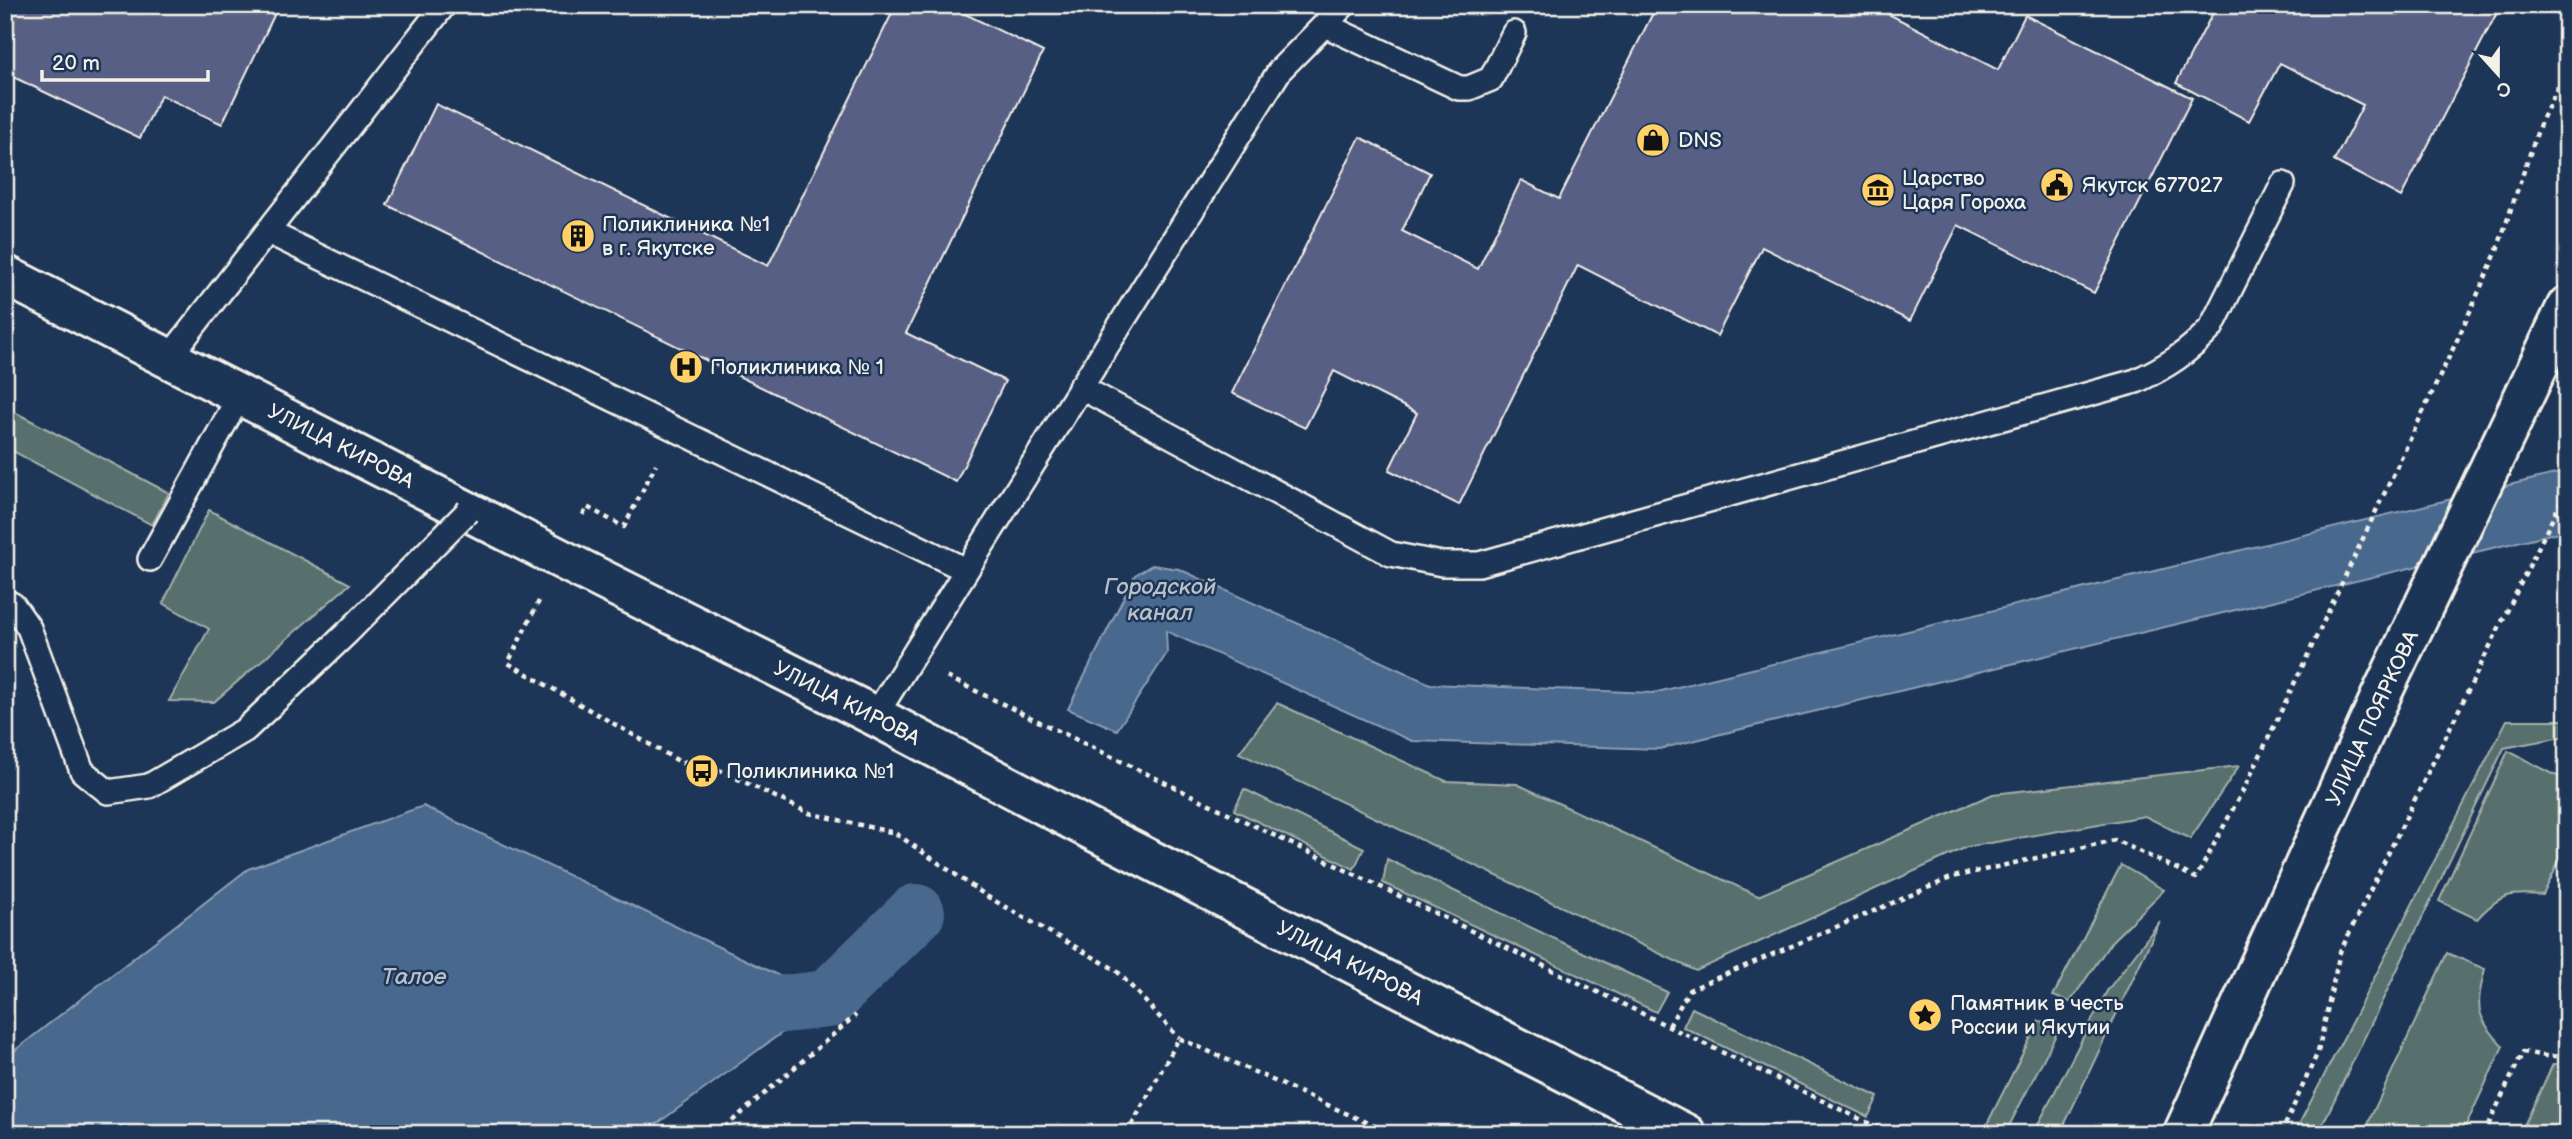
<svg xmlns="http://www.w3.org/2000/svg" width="2572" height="1139" font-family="'Balsamiq Sans',sans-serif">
	<rect width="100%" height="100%" fill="#1d3557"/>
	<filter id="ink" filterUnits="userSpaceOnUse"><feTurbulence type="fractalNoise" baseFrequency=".0143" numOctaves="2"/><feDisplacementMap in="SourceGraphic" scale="14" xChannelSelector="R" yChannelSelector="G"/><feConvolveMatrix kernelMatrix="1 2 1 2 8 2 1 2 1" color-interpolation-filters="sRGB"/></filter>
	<g filter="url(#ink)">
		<path fill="#58706d" stroke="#a6b0aa" stroke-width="2" d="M 5,407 L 169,493 L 152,525 L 5,447 Z
			M 209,510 L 350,584 L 214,702 L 169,701 L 209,629 L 163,603 Z
			M 1277,703 L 1446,781 L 1517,784 L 1758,896 L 1993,794 L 2239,766 L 2190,839 L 2145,816 L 1967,847 L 1696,971 L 1239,753 Z
			M 2507,720 L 2567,720 L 2567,736 L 2504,748 L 2318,1134 L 2294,1134 Z
			M 2508,751 L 2567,781 L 2567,845 L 2543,895 C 2509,892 2500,894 2477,919 L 2439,901 Z
			M 1244,789 L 1364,848 L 1354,869 L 1234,810 Z
			M 1387,859 L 1667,992 L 1656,1012 L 1383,883 Z
			M 2121,865 L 2164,890 L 2112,941 L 2070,1002 L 2053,996 Z
			M 2160,921 L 2060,1134 L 2033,1134 L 2107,991 Z
			M 2447,953 L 2485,969 C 2475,1009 2476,1016 2503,1046 L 2462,1134 L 2363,1134 Z
			M 1692,1008 L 1878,1097 L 1868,1117 L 1683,1027 Z
			M 2039,1021 L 2059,1029 L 2009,1126 L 2003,1134 L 1982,1134 Z
			M 2553,1064 L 2567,1064 L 2567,1134 L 2520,1134 Z"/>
		<path fill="#48688e" stroke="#8d9fb2" stroke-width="2" d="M 2567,471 L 2567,530 L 1659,749 L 1412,741 L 1166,631 L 1167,653 L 1117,730 L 1068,709 L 1135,575 L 1152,565 L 1179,569 L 1430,684 L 1653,693 Z
			M 423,806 L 828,999 L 643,1134 L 5,1134 L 5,1058 L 248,869 Z"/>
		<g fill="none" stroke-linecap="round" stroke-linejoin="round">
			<path stroke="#48688e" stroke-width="58" d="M 749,1008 L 828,999 L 916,913"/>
		</g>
		<path fill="#585f85" stroke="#f4f1e8" stroke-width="2" d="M 5,5 L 279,5 L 222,124 L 161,95 L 140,138 L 5,73 Z
			M 896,5 L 947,5 L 1043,52 L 906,333 L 1005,381 L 956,482 L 387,205 L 436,104 L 768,266 Z
			M 1657,5 L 1871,5 L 1998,70 L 2025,15 L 2192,98 L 2094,293 L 1958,225 L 1910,321 L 1762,247 L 1717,336 L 1578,265 L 1459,505 L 1389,470 L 1417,413 L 1334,371 L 1305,428 L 1232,393 L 1360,137 L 1430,173 L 1402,231 L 1478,269 L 1521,180 L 1559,199 Z
			M 2217,5 L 2501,5 L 2401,197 L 2334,161 L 2363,105 L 2280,63 L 2249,121 L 2176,83 Z"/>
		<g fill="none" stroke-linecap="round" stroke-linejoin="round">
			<g stroke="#f4f1e8" stroke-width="28">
				<path id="lane" d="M 1325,25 L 1459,88 L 1469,88 L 1491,79 L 1514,33
					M 268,232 L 966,570
					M 168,359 L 444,5
					M 1080,387 L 1391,554 L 1442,564 L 1479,564 L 2136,381 C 2166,367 2189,352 2211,328 L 2283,184
					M 150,559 L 240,395
					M 875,716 L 1280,70 L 1344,5"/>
			</g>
			<g stroke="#f4f1e8" stroke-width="44">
				<path id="secondary" d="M 5,275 L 561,559 L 875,716 L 1082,825 L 1686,1134
					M 2183,1134 L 2384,689 L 2567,306"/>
			</g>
			<path stroke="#f4f1e8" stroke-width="4.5" stroke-dasharray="5 5" stroke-linecap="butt" d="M 583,515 L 587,507 L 624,527 L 656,464
				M 539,601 L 508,663 L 682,763 L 694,758 L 809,813 L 895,833 L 988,897 L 1116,970 L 1179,1038
				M 947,677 L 1891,1134
				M 1669,1026 L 1689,990 L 1953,877 L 2115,840 L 2196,878 L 2248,781 L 2459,336 L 2496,253 L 2540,124 L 2567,68
				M 717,1134 L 856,1015
				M 1127,1134 L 1179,1038 L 1392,1134
				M 2281,1134 L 2318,1052 L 2340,952 L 2567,489
				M 2484,1134 L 2523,1052 L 2551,1057 L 2567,1054"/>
			<use href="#lane" stroke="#1d3557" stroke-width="23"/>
			<use href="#secondary" stroke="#1d3557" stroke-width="38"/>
			<g stroke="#f4f1e8" stroke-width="28" stroke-linecap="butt">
				<path id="lane-bridge" d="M 5,601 L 13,605 L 29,628 L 82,771 L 108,792 L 149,786 L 245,730 L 348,632 L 468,511"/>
			</g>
			<use href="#lane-bridge" stroke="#1d3557" stroke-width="23"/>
		</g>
	</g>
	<defs>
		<g id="shop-disc" transform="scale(1.75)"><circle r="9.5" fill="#ffd166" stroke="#1d3557"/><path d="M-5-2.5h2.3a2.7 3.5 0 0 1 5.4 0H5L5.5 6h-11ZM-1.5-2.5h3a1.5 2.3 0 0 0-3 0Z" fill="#111"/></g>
		<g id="civic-disc" transform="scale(1.75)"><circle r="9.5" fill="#ffd166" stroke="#1d3557"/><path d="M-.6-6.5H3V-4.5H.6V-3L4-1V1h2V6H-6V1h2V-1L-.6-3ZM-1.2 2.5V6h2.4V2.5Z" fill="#111"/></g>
		<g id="museum-disc" transform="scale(1.75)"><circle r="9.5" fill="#ffd166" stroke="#1d3557"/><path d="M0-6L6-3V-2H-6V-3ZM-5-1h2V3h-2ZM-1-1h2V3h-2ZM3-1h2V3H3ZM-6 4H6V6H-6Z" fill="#111"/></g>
		<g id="building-disc" transform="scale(1.75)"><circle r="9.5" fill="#ffd166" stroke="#1d3557"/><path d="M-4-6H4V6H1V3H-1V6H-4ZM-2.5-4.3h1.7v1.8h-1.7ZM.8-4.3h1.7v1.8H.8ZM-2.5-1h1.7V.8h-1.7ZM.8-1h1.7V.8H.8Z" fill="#111"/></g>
		<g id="hospital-disc" transform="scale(1.75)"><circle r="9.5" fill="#ffd166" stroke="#1d3557"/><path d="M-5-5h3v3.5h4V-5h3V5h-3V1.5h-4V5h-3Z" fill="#111"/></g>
		<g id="bus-disc" transform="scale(1.75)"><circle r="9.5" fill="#ffd166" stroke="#1d3557"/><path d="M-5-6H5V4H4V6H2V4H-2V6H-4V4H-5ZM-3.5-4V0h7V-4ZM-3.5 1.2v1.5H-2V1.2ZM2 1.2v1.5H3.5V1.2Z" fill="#111"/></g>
		<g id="sight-disc" transform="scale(1.75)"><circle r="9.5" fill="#ffd166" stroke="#1d3557"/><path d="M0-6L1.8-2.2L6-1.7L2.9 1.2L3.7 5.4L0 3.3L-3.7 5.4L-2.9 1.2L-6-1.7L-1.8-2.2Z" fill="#111"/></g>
	</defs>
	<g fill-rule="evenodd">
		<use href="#shop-disc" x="1653" y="140"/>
		<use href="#civic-disc" x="2057" y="185"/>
		<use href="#museum-disc" x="1878" y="190"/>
		<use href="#building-disc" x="578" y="236"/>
		<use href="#hospital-disc" x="686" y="367"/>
		<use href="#bus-disc" x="702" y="771"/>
		<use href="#sight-disc" x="1925" y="1015"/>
	</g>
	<g text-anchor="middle" stroke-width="5" stroke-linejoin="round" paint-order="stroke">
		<g font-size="21" fill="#f4f1e8" stroke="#1d3557" text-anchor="start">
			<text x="1678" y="147">DNS</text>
			<text x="1902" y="185">Царство<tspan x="1902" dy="24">Царя Гороха</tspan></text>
			<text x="2082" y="192">Якутск 677027</text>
			<text x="602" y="231">Поликлиника №1<tspan x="602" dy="24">в г. Якутске</tspan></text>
			<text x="710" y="374">Поликлиника № 1</text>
			<text x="726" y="778">Поликлиника №1</text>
			<text x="1950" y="1010">Памятник в честь<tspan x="1950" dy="24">России и Якутии</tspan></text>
		</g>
		<g font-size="21" fill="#f4f1e8" stroke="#1d3557">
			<text transform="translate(341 446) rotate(27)" y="7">УЛИЦА КИРОВА</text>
			<text transform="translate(847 703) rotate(27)" y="7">УЛИЦА КИРОВА</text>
			<text transform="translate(2372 718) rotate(-65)" y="7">УЛИЦА ПОЯРКОВА</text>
			<text transform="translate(1350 963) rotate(27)" y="7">УЛИЦА КИРОВА</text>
		</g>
		<g font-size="23" font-style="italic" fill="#b8c1c8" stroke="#1d3557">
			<text x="1160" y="594">Городской<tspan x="1160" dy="26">канал</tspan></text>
			<text x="414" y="984">Талое</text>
		</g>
	</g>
	<rect width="2572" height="1139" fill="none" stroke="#1d3557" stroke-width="28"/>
	<rect x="14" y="14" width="2544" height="1111" fill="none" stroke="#f4f1e8" stroke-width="2.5" filter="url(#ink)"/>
	<g transform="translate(2498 74) rotate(159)" stroke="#1d3557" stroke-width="5" paint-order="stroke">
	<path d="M0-5L12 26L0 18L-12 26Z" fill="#f4f1e8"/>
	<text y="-10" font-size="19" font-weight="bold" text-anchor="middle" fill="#f4f1e8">С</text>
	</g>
	<path d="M42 70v10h166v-10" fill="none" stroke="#f4f1e8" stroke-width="3.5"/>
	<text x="52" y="70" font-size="21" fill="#f4f1e8" stroke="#1d3557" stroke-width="5" paint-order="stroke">20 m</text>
</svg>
